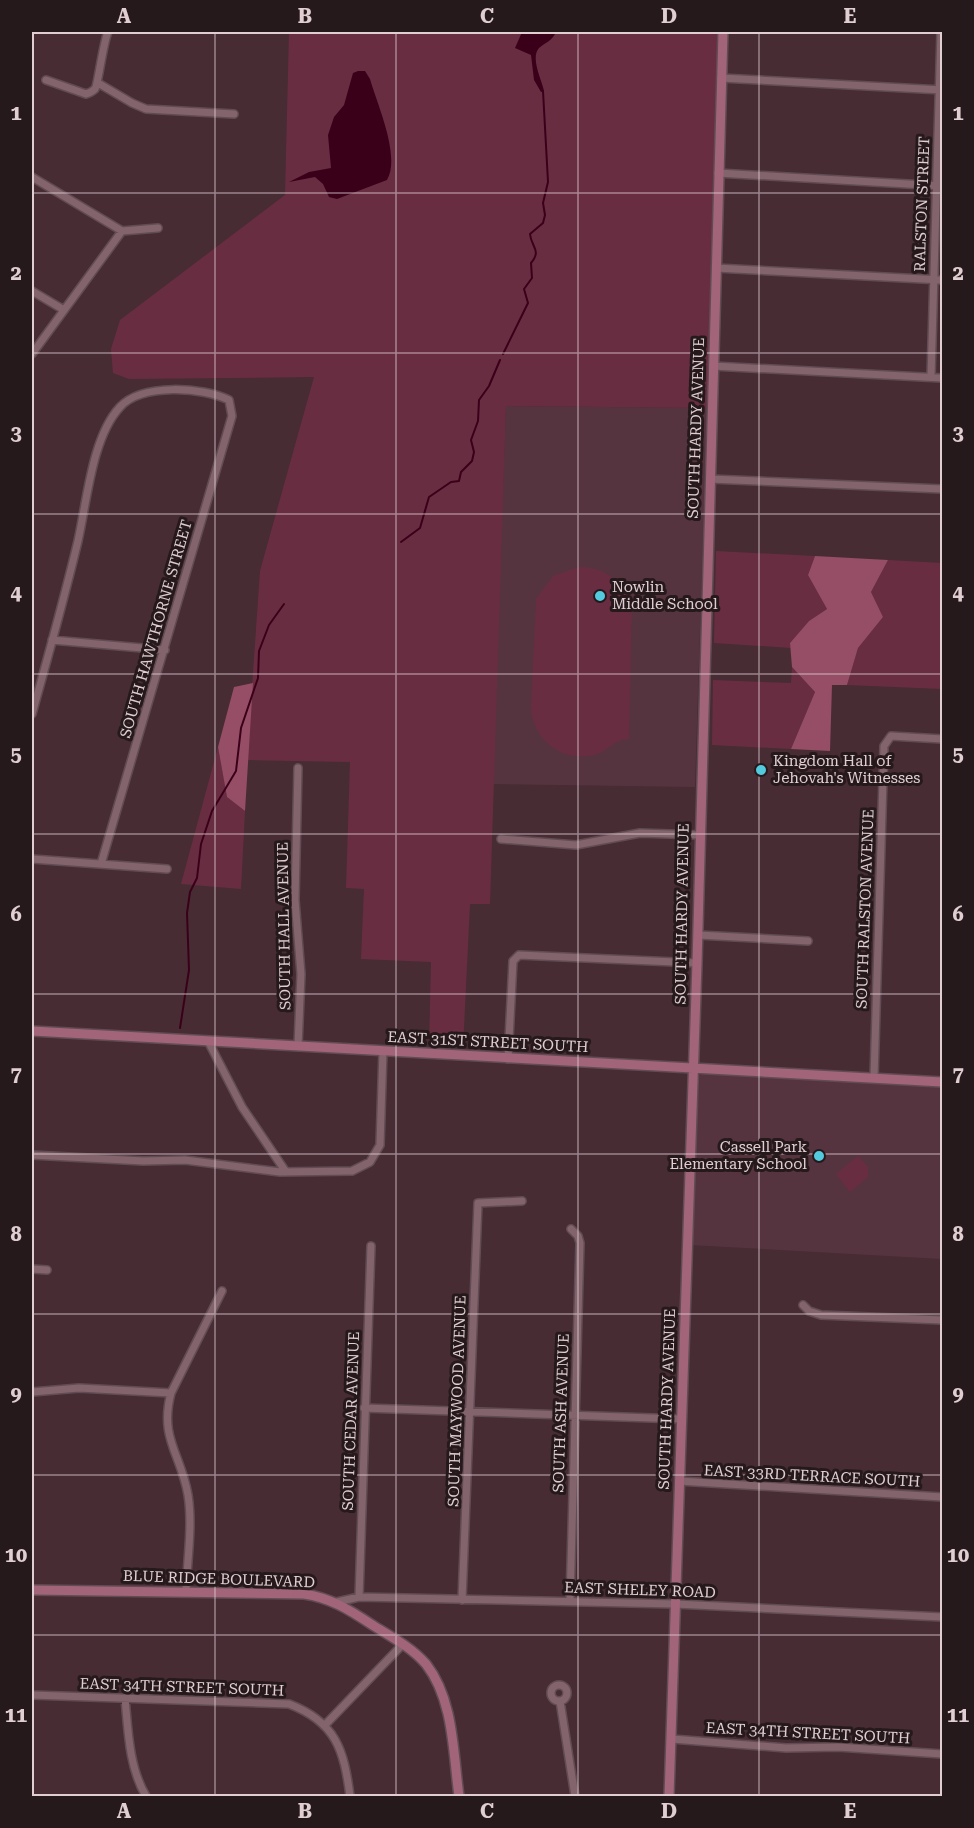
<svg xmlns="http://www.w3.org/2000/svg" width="974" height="1828" font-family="'Roboto Serif',serif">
	<rect width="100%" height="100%" fill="#472c34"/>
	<path fill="#56343f" d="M 506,406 L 707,408 L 695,787 L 492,784 Z
		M 704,1073 L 942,1086 L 942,1259 L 690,1245 L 699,1083 L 697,1077 Z"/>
	<path fill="#692d42" d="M 289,32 L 719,32 L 707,408 L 506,406 L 490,904 L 470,904 L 463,1048 L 429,1046 L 431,962 L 361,959 L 364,889 L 346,888 L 350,762 L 247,760 L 260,571 L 314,377 L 129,379 L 113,373 L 111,349 L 120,320 L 285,195 Z
		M 716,551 L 815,556 L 808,575 L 827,609 L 809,621 L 790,643 L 791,648 L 714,643 Z
		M 888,560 L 942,563 L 942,689 L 847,685 L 858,648 L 883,617 L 871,592 Z
		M 579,567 C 601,567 619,577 628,598 L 632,598 L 629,739 C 615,739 610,749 597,754 C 564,764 533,741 531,708 L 536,599 L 553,576 Z
		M 792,667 L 815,692 L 791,749 L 712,745 L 713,680 L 791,683 Z
		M 218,747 L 227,797 L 245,811 L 241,889 L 181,884 Z
		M 858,1156 L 868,1167 L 868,1177 L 850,1192 L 836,1174 Z"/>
	<path fill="#954e65" d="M 815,556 L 888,560 L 871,592 L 883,617 L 858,648 L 847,685 L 832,685 L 830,751 L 791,749 L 815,692 L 792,667 L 790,643 L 809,621 L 827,609 L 808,575 Z
		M 253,683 L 245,811 L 227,797 L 218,747 L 234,687 Z"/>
	<path fill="#3b0019" d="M 522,32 L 556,32 C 552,41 546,42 539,48 C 530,58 542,80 544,91 L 541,92 L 534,80 L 531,55 L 515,48 Z
		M 358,71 L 365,71 L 370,79 C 377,104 401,156 387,180 L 337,199 L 329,197 L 323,184 L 315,177 L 289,182 L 309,172 L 331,168 L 328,135 L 334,117 L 344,105 L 353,73 Z"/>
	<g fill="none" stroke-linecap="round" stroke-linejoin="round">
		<path stroke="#3b0019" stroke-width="2" d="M 503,354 L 528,303 L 524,289 L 532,278 L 531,263 C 542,250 531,247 530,234 L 543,223 L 545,215 L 543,203 L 548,182 L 543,91
			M 401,542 L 420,528 L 429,497 L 451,482 L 459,481 L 461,472 L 472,461 L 474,452 L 471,440 L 478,421 L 479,400 L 489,386 L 500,360
			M 180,1028 L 189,970 L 187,913 L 190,892 L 197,878 L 201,844 L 212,811 L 236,771 L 241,728 L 258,678 L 259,651 L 269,625 L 284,604"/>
		<g stroke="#624c53" stroke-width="10">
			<path id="street" d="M 721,78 L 942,90
				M 46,80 L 86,94 C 89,93 93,91 95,89 C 98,85 103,43 108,32
				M 98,83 L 132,103 L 146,109 L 234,114
				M 718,173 L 942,186
				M 32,177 L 122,231 L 158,228
				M 716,268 L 942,280
				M 32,291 L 64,310
				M 32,354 L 122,231
				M 713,366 L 942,378
				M 931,377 L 941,32
				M 710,479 L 942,489
				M 52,640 L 165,650
				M 32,714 C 48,657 64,599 78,541 C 87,501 92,437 120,407 C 142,383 203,387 229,400 L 232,416 L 101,864
				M 298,768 L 295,900 L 301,974 L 298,1046
				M 501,839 L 576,845 L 640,833 L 699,835
				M 32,859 L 167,869
				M 698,935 L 808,941
				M 208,1041 L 242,1107 L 286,1172
				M 508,1059 L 513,961 L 519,955 L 697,963
				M 874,1078 L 884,746 L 891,736 L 942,739
				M 32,1155 L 143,1161 L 185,1160 L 280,1172 L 352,1171 L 370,1162 L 380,1145 L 383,1051
				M 32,1269 L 47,1270
				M 803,1305 L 809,1311 L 821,1315 L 942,1320
				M 32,1392 L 79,1388 L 171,1393
				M 364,1408 L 681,1419
				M 679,1481 L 942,1497
				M 186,1592 C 187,1561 193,1526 188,1495 C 181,1454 159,1438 171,1393 L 222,1291
				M 359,1597 L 371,1246
				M 462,1600 L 478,1203 L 522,1201
				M 570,1601 L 580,1243 L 578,1236 L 571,1229
				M 337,1602 L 359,1597 L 675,1604 L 942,1617
				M551 1693a8 8 0 1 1 16 0a8 8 0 1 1-16 0Z
				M 32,1695 L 289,1704 C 336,1722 344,1750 350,1796
				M 125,1698 C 128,1730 129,1768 146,1796
				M 560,1701 L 575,1796
				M 325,1725 L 403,1644
				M 672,1739 L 786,1748 L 838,1747 L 942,1754"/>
		</g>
		<g stroke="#624c53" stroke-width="12">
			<path id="secondary" d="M 32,1031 L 942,1082
				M 32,1590 L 304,1594 C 332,1598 351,1611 374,1626 C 392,1637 412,1648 426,1664 C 454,1700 453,1753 459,1796
				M 669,1796 L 697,963 L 723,32"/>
		</g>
		<use href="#street" stroke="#83646c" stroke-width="7"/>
		<use href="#secondary" stroke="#a26478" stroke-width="9"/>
	</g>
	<path fill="none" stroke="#e0ced3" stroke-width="1.5" stroke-opacity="0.55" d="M 215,32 L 215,1796M 396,32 L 396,1796M 578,32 L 578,1796M 759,32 L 759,1796M 32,193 L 942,193M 32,353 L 942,353M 32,514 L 942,514M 32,674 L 942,674M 32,834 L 942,834M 32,994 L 942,994M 32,1154 L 942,1154M 32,1314 L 942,1314M 32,1475 L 942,1475M 32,1635 L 942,1635"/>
	<g fill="#54cade" stroke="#25191c" stroke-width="2">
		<circle cx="600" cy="596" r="6"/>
		<circle cx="761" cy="770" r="6"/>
		<circle cx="819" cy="1156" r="6"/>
	</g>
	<g text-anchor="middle" stroke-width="6" stroke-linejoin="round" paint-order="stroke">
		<g font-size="15" fill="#e0ced3" stroke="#25191c">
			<text transform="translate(922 204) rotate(-88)" y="5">RALSTON STREET</text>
			<text transform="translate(696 428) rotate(-88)" y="5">SOUTH HARDY AVENUE</text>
			<text transform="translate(156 629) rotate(-74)" y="5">SOUTH HAWTHORNE STREET</text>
			<text transform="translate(865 909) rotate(-88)" y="5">SOUTH RALSTON AVENUE</text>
			<text transform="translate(682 914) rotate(-89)" y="5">SOUTH HARDY AVENUE</text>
			<text transform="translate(284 926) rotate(-91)" y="5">SOUTH HALL AVENUE</text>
			<text transform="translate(488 1042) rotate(3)" y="5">EAST 31ST STREET SOUTH</text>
			<text transform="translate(667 1399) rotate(-88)" y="5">SOUTH HARDY AVENUE</text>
			<text transform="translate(457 1401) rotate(-88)" y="5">SOUTH MAYWOOD AVENUE</text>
			<text transform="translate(561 1413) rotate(-88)" y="5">SOUTH ASH AVENUE</text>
			<text transform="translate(351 1421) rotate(-88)" y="5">SOUTH CEDAR AVENUE</text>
			<text transform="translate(812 1476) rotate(3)" y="5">EAST 33RD TERRACE SOUTH</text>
			<text transform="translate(219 1579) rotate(2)" y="5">BLUE RIDGE BOULEVARD</text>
			<text transform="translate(640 1590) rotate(2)" y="5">EAST SHELEY ROAD</text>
			<text transform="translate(182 1687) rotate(2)" y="5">EAST 34TH STREET SOUTH</text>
			<text transform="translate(808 1733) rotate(3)" y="5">EAST 34TH STREET SOUTH</text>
		</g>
		<g font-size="15" fill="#e0ced3" stroke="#25191c" text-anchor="start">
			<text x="612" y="592">Nowlin<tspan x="612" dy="17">Middle School</tspan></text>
			<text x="773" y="766">Kingdom Hall of<tspan x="773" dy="17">Jehovah's Witnesses</tspan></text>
			<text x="807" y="1152" text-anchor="end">Cassell Park<tspan x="807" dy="17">Elementary School</tspan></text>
		</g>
	</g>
	<rect width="974" height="1828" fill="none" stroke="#25191c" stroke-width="66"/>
	<rect x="33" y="33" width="908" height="1762" fill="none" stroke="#e0ced3" stroke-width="2"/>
	<g font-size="20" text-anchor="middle" font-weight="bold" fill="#e0ced3">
		<text x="124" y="23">A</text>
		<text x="305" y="23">B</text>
		<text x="487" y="23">C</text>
		<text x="669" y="23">D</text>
		<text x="850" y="23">E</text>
		<text x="16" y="120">1</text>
		<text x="958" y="120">1</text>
		<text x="16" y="280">2</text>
		<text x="958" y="280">2</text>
		<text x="16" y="440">3</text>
		<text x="958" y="440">3</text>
		<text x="16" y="600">4</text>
		<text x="958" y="600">4</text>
		<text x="16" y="761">5</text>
		<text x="958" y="761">5</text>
		<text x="16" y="921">6</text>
		<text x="958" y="921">6</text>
		<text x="16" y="1081">7</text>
		<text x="958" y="1081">7</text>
		<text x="16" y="1241">8</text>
		<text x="958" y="1241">8</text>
		<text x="16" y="1401">9</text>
		<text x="958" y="1401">9</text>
		<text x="16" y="1562">10</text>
		<text x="958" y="1562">10</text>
		<text x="16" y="1722">11</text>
		<text x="958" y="1722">11</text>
		<text x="124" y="1818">A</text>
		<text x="305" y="1818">B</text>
		<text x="487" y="1818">C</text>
		<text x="669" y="1818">D</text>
		<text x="850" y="1818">E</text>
	</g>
</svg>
